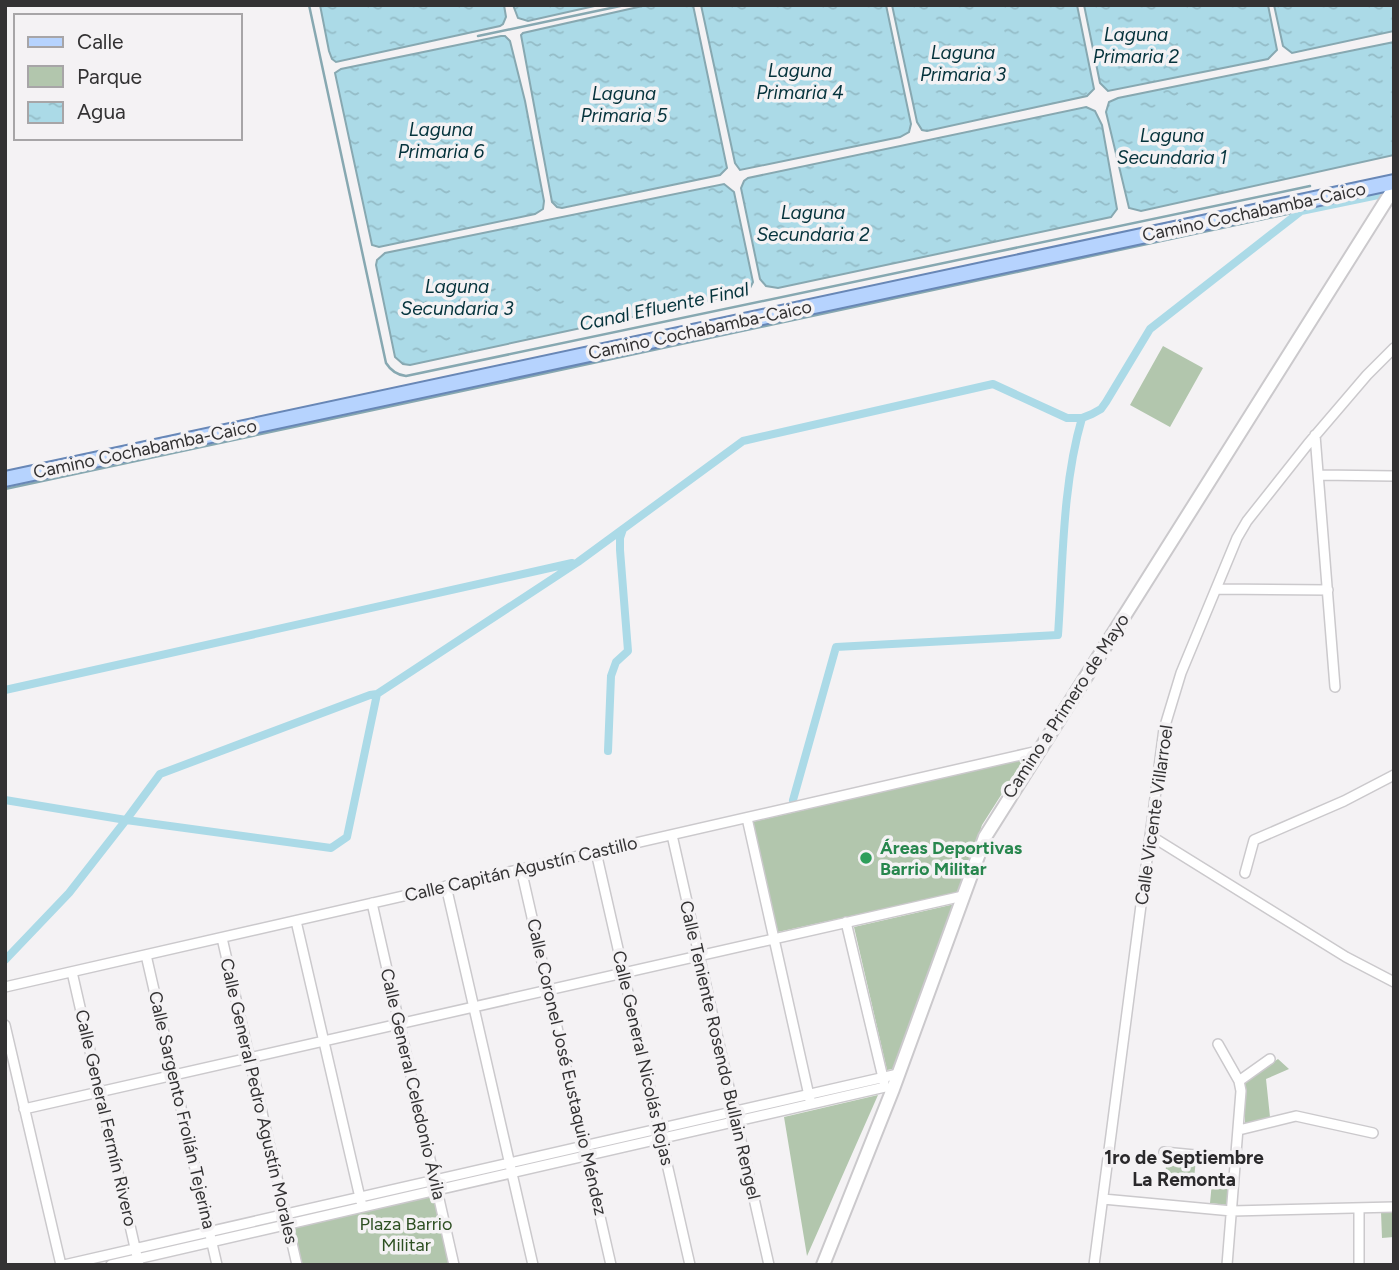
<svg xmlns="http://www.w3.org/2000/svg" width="1399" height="1270" font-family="Figtree,sans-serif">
	<defs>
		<pattern id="water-ripples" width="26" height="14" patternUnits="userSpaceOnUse" patternTransform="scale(1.75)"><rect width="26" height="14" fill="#abdae7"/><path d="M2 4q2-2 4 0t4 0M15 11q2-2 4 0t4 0" fill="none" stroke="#94bcc7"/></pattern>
	</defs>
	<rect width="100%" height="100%" fill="#f4f2f4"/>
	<path fill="#b2c6ad" d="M 1163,346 L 1203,368 L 1170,427 L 1130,405 Z
		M 1024,759 L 982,825 L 960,892 L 778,932 L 752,822 Z
		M 955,904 L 893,1069 L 887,1070 L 854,927 Z
		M 1278,1059 L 1289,1069 L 1266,1079 L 1270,1117 L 1245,1124 L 1245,1081 Z
		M 878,1095 L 807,1256 L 784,1117 Z
		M 1167,1156 L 1196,1159 L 1194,1179 L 1165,1176 Z
		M 1212,1182 L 1229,1183 L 1227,1205 L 1210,1203 Z
		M 433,1196 L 449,1265 L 301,1265 L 293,1228 Z
		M 1394,1211 L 1394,1237 L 1382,1238 L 1381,1212 Z"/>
	<path fill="url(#water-ripples)" stroke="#87a8b1" stroke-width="2" d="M 320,5 L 504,5 L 506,17 L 503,24 L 500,26 L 336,62 L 332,59 L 329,51 Z
		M 513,5 L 599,5 L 528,21 L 518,18 Z
		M 647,5 L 693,5 L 727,168 L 720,175 L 562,208 L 557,207 L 552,202 L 521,35 L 523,33 Z
		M 701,5 L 886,5 L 911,124 L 909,132 L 900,137 L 740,170 L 735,163 Z
		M 892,5 L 1077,5 L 1094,89 L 1087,96 L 927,131 L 922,130 L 917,122 Z
		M 1084,5 L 1268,5 L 1277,50 L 1268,59 L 1108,91 L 1100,83 Z
		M 1274,5 L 1394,5 L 1394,31 L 1292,53 L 1283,46 Z
		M 501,36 L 505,36 L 510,41 L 525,101 L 544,201 L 543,209 L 535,214 L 379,247 L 372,245 L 335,73 L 341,69 Z
		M 1394,42 L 1394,155 L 1141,211 L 1129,208 L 1106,112 L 1109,102 L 1118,98 Z
		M 1086,107 L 1095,111 L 1102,125 L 1117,209 L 1111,217 L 778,288 L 766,286 L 760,279 L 741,188 L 744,181 L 748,178 Z
		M 724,184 L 734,192 L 753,282 L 748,292 L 410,365 L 403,364 L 395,357 L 376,265 L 377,260 L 385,253 Z"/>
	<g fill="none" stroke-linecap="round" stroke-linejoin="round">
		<path stroke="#87a8b1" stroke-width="2.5" d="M 309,5 L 386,363 C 391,371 397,375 406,376 L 1310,186
			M 478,36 L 625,5
			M 5,489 L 1301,211"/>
		<path stroke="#abdae7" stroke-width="8" d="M 5,690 L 572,563
			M 608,751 L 611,676 L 616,662 L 628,651 L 620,550 L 620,538 L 623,529
			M 5,800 L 126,820 L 160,774 L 370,695 L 377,694 L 578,562 L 743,441 L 993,384 L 1067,418 L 1082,418 L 1092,414 L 1101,409 L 1106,402 L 1150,329 L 1301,211 L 1383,194
			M 793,800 L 836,647 L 1058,635 C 1063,564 1062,486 1082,418
			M 5,960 L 69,893 L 126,820 L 331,848 L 347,837 L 377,694"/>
		<g stroke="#cbc9cc" stroke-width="12">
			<path id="minor" d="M 1315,435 L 1335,687
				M 1319,475 L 1394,476
				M 1216,589 L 1328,590
				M 747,818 L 810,1100
				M 672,835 L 769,1265
				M 1151,836 L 1346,957 L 1394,982
				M 596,852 L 690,1265
				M 521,869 L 611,1265
				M 1245,873 L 1254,840 L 1344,801 L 1394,775
				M 446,886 L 533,1265
				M 372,903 L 454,1265
				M 296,921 L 361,1202
				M 846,922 L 884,1082
				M 222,938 L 297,1265
				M 146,955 L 217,1265
				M 72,972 L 139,1265
				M 5,987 L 1038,751
				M 5,1025 L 61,1265
				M 1218,1044 L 1239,1081 L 1241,1091 L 1227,1265
				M 1239,1081 L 1270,1059
				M 24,1109 L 963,896
				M 1239,1130 L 1296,1116 L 1373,1133
				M 1164,1152 L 1236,1159
				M 1103,1199 L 1232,1211 L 1394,1207
				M 64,1265 L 898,1074
				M 111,1265 L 885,1087 L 893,1089
				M 1094,1265 L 1164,729 L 1181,673 L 1237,538 L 1247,521 L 1308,444 L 1367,375 L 1394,348
				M 1359,1265 L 1359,1208"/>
		</g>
		<g stroke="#cbc9cc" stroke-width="16">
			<path id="secondary" d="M 823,1265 L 893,1089 L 985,837 L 1394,188"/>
		</g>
		<g stroke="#6887b6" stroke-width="18">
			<path id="primary" d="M 5,479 L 1394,182"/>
		</g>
		<use href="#minor" stroke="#fff" stroke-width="9"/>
		<use href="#secondary" stroke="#fff" stroke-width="12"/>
		<use href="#primary" stroke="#b6d3fe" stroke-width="14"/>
	</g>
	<circle fill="#2e9e5b" stroke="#f4f2f4" stroke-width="2.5" cx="866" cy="858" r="7"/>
	<g text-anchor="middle" stroke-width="7" stroke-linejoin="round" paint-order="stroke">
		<g font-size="18" fill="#333233" stroke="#f4f2f4">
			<text transform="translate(1254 212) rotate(-12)" y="6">Camino Cochabamba-Caico</text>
			<text transform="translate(700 330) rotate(-12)" y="6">Camino Cochabamba-Caico</text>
			<text transform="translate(145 449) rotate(-12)" y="6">Camino Cochabamba-Caico</text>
			<text transform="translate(1066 706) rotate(-57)" y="6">Camino a Primero de Mayo</text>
			<text transform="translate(1154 815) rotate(-82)" y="6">Calle Vicente Villarroel</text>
			<text transform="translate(521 869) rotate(-13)" y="6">Calle Capitán Agustín Castillo</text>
			<text transform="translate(720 1050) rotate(77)" y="6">Calle Teniente Rosendo Bullain Rengel</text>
			<text transform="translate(643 1058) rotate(77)" y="6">Calle General Nicolás Rojas</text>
			<text transform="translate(567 1067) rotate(77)" y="6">Calle Coronel José Eustaquio Méndez</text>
			<text transform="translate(413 1084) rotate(77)" y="6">Calle General Celedonio Ávila</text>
			<text transform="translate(259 1101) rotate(77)" y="6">Calle General Pedro Agustín Morales</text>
			<text transform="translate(182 1110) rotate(77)" y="6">Calle Sargento Froilán Tejerina</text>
			<text transform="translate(106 1118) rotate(77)" y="6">Calle General Fermín Rivero</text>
		</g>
		<g font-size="18" font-weight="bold" fill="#27864d" stroke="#f4f2f4" text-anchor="start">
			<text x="880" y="854">Áreas Deportivas<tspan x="880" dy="21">Barrio Militar</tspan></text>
		</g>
		<g font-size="18" fill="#2d4f22" stroke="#f4f2f4">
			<text x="406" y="1230">Plaza Barrio<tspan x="406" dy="21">Militar</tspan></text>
		</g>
		<g font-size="19" font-style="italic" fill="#05333c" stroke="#f4f2f4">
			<text x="1136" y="41">Laguna<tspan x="1136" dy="22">Primaria 2</tspan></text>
			<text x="963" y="59">Laguna<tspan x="963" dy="22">Primaria 3</tspan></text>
			<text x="800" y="77">Laguna<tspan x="800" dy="22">Primaria 4</tspan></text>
			<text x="624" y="100">Laguna<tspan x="624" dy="22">Primaria 5</tspan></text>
			<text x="441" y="136">Laguna<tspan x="441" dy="22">Primaria 6</tspan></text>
			<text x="1172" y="142">Laguna<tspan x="1172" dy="22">Secundaria 1</tspan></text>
			<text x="813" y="219">Laguna<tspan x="813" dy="22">Secundaria 2</tspan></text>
			<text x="457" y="293">Laguna<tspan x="457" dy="22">Secundaria 3</tspan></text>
			<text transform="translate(664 306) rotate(-12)" y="7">Canal Efluente Final</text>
		</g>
		<g font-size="19" font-weight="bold" fill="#2a292b" stroke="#f4f2f4">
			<text x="1184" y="1164">1ro de Septiembre<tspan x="1184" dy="22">La Remonta</tspan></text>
		</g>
	</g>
	<rect width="1399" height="1270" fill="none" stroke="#333233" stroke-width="14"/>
	<rect x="14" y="14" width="228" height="126" fill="#f4f2f4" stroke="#a7a5a7" stroke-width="2"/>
	<rect x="28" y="37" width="35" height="10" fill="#b6d3fe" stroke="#a7a5a7" stroke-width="2"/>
	<text x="77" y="49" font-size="21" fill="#333233">Calle</text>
	<rect x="28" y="66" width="35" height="21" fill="#b2c6ad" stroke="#a7a5a7" stroke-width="2"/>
	<text x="77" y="84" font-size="21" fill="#333233">Parque</text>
	<rect x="28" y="102" width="35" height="21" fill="url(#water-ripples)" stroke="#a7a5a7" stroke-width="2"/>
	<text x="77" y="119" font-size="21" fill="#333233">Agua</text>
</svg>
